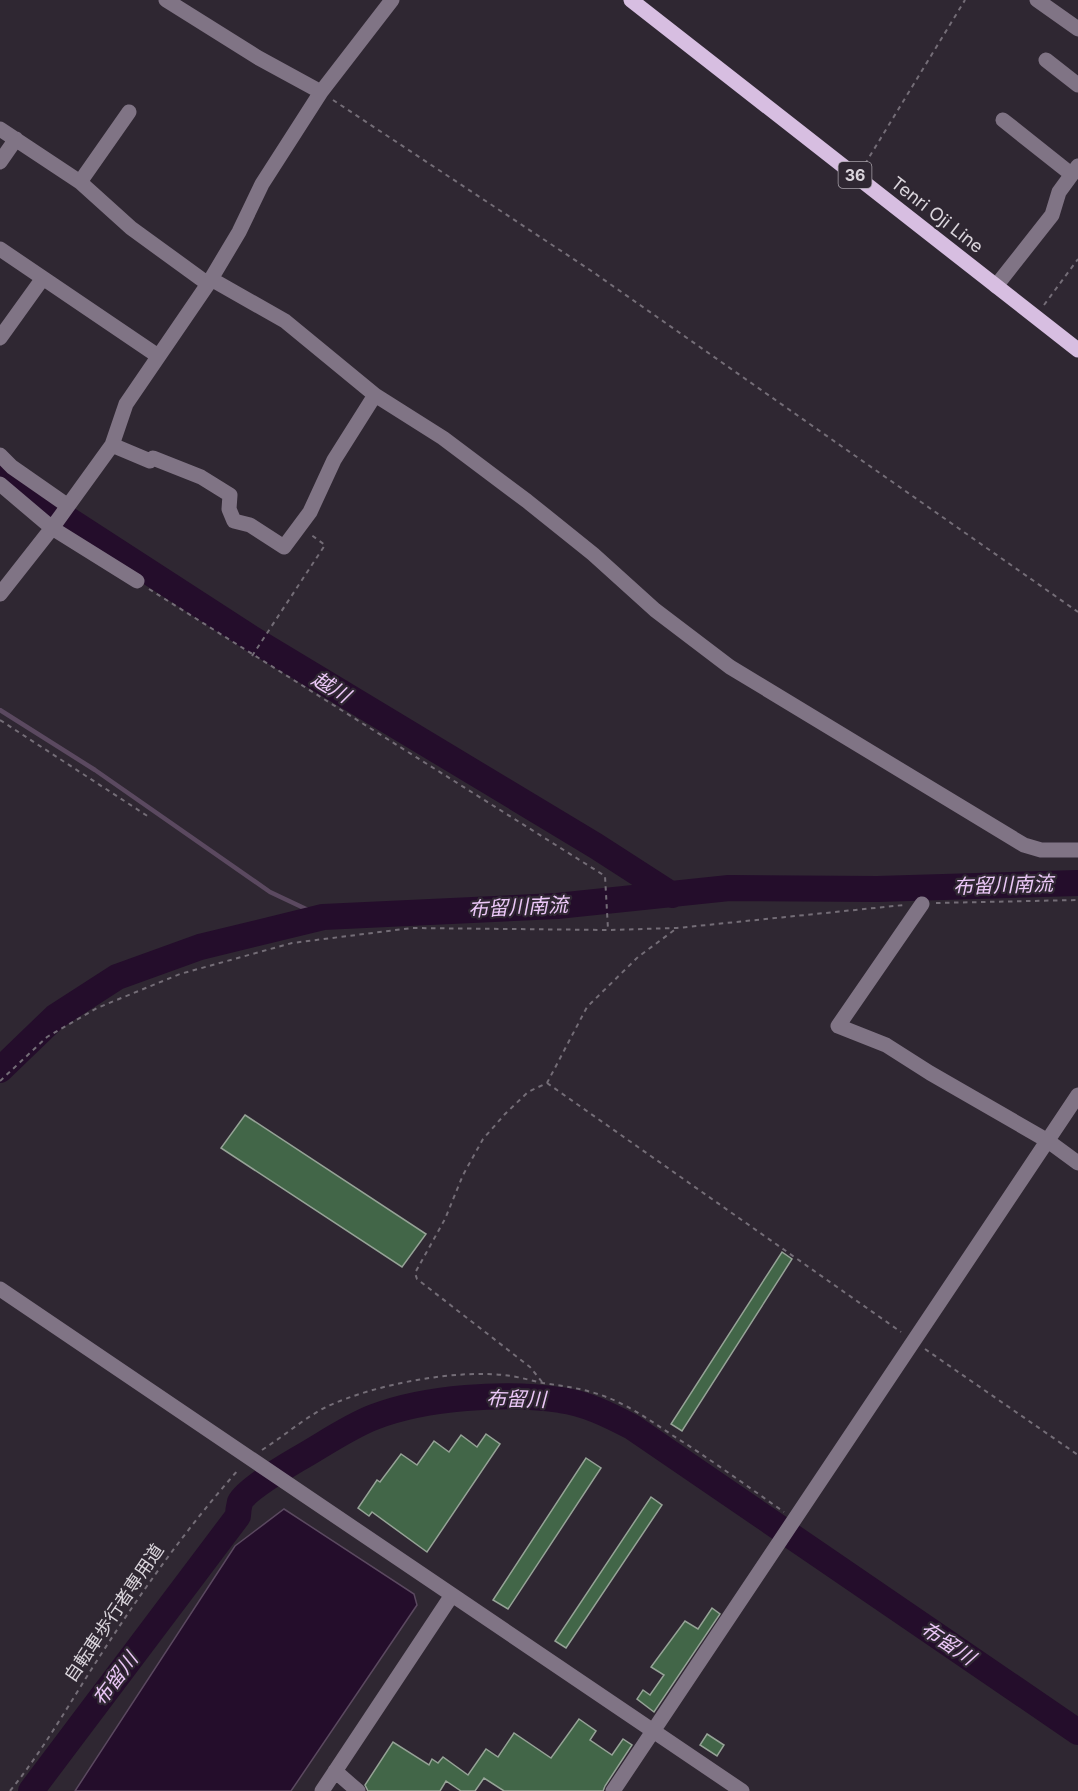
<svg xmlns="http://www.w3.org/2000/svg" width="1078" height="1791" font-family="Inter,'Noto Sans JP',sans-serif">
	<rect width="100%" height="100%" fill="#2f2732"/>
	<path fill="#240d2b" stroke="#5b4960" stroke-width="1.5" d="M 284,1509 L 414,1594 L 417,1605 L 291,1791 L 75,1791 L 235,1546 Z"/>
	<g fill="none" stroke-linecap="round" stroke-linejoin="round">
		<path stroke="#5b4960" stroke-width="4.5" d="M 0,710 L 95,770 L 270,892 L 323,917"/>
		<path stroke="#240d2b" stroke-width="26" d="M 0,465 L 55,511 L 254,640 L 596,846 L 672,895
			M 0,1070 L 55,1017 L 117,977 L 200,947 L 323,917 L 557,906 L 729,888 L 877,889 L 1078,883
			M 31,1791 L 238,1516 C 238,1512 239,1506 240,1502 C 246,1490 286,1466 298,1459 C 323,1445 348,1427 374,1417 C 426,1397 505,1392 560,1400 C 585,1403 609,1415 632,1427 L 1078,1732"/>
	</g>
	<path fill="#426648" stroke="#96a397" stroke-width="1.5" d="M 245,1115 L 426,1234 L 402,1267 L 221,1148 Z
		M 782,1252 L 792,1259 L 682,1431 L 671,1424 Z
		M 486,1434 L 500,1444 L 427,1552 L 372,1512 L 369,1516 L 358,1508 L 377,1480 L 380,1482 L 401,1454 L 417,1465 L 434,1441 L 449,1452 L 461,1435 L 477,1447 Z
		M 586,1458 L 601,1468 L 508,1609 L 493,1600 Z
		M 651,1497 L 662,1505 L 566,1648 L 555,1641 Z
		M 712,1608 L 720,1614 L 654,1712 L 637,1699 L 643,1690 L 650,1695 L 664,1675 L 651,1667 L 685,1621 L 698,1629 Z
		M 579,1719 L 596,1731 L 590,1740 L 612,1755 L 623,1739 L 632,1745 L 605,1786 L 603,1791 L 504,1791 L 484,1778 L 475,1791 L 461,1791 L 446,1781 L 440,1791 L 368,1791 L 365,1785 L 393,1742 L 429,1765 L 432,1759 L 438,1763 L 443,1757 L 468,1775 L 486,1749 L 498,1757 L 514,1733 L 551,1758 Z
		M 707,1734 L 724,1745 L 717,1756 L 700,1745 Z"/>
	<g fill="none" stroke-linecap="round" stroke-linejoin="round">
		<path stroke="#746d77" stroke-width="2" stroke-dasharray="4.5 4.5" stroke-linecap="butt" d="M 333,100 L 590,270 L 1078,612
			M 865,164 L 965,0
			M 1044,305 L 1078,259
			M 149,589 L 605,876 L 608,929
			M 252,656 L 325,545 L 310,534
			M 0,720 L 149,817
			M 936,903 L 1078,900
			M 0,1081 L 47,1037 L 97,1008 L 180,974 L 292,943 L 412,928 L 608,930 L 677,928 L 904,905
			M 547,1083 L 901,1332
			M 925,1349 L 1078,1455
			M 542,1382 L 530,1367 L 417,1279 L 415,1273 L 445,1219 L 463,1175 L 483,1139 L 505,1114 L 528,1092 L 547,1083 L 587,1007 L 638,957 L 677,928
			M 262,1450 C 284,1436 303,1419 326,1407 C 375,1384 459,1368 512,1376 C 523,1378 533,1381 543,1383 C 570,1387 593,1390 618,1402 C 637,1411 654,1423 672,1435 C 710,1459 747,1486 784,1512
			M 10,1791 C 41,1753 65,1711 91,1670 C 136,1599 184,1531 239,1469"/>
		<path stroke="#807485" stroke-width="15" d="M 166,0 L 257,57 L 321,92
			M 1037,0 L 1078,29
			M 1046,60 L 1078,85
			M 1003,120 L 1071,174
			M 0,129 L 80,182 L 131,228 L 208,284
			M 0,162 L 16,139
			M 80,182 L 129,112
			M 0,249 L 158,356
			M 211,279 L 285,321 L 375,395 L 443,438 L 527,501 L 593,554 L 655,610 L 730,667 L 1024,845 L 1041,850 L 1078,850
			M 996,286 L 1052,215 L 1059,192 L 1078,166
			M 0,338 L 43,278
			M 112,445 L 150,461 L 153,458 L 201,477 L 230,495 L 229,509 L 234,521 L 250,525 L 284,547 L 310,512 L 334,460 L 375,395
			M 0,455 L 12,467 L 68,506
			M 0,484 L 52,528 L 137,581
			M 0,594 L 52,528 L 112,445 L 126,404 L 208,284 L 239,232 L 262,184 L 321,92 L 392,0
			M 922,904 L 838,1026 L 886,1045 L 930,1073 L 1048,1141 L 1078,1163
			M 0,1289 L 742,1791
			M 335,1771 L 358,1791
			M 322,1791 L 452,1595
			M 613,1791 L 1078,1095"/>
		<path stroke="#d7bee1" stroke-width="15" d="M 631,0 L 1078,350"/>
	</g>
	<g text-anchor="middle" stroke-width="4.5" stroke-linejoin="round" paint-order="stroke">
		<rect fill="#2f2732" stroke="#a7a1a9" stroke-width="1.5" x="838.5" y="162" width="33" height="26" rx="4.5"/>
		<g font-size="16" font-weight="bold" fill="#dad5dc">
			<text x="855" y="181">36</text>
		</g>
		<g font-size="18" fill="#dad5dc" stroke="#2f2732">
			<text transform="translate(937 215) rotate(38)" y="6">Tenri Oji Line</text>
			<text transform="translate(114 1613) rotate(-56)" y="6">自転車歩行者専用道</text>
		</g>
		<g font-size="20" font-style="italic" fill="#ecc8f8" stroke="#2f2732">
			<text transform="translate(331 687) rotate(31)" y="7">越川</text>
			<text transform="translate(1003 885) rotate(-2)" y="7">布留川南流</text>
			<text transform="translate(518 907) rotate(-3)" y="7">布留川南流</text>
			<text transform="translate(516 1399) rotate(1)" y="7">布留川</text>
			<text transform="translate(948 1643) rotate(34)" y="7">布留川</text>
			<text transform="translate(115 1679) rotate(-53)" y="7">布留川</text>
		</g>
	</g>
</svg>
